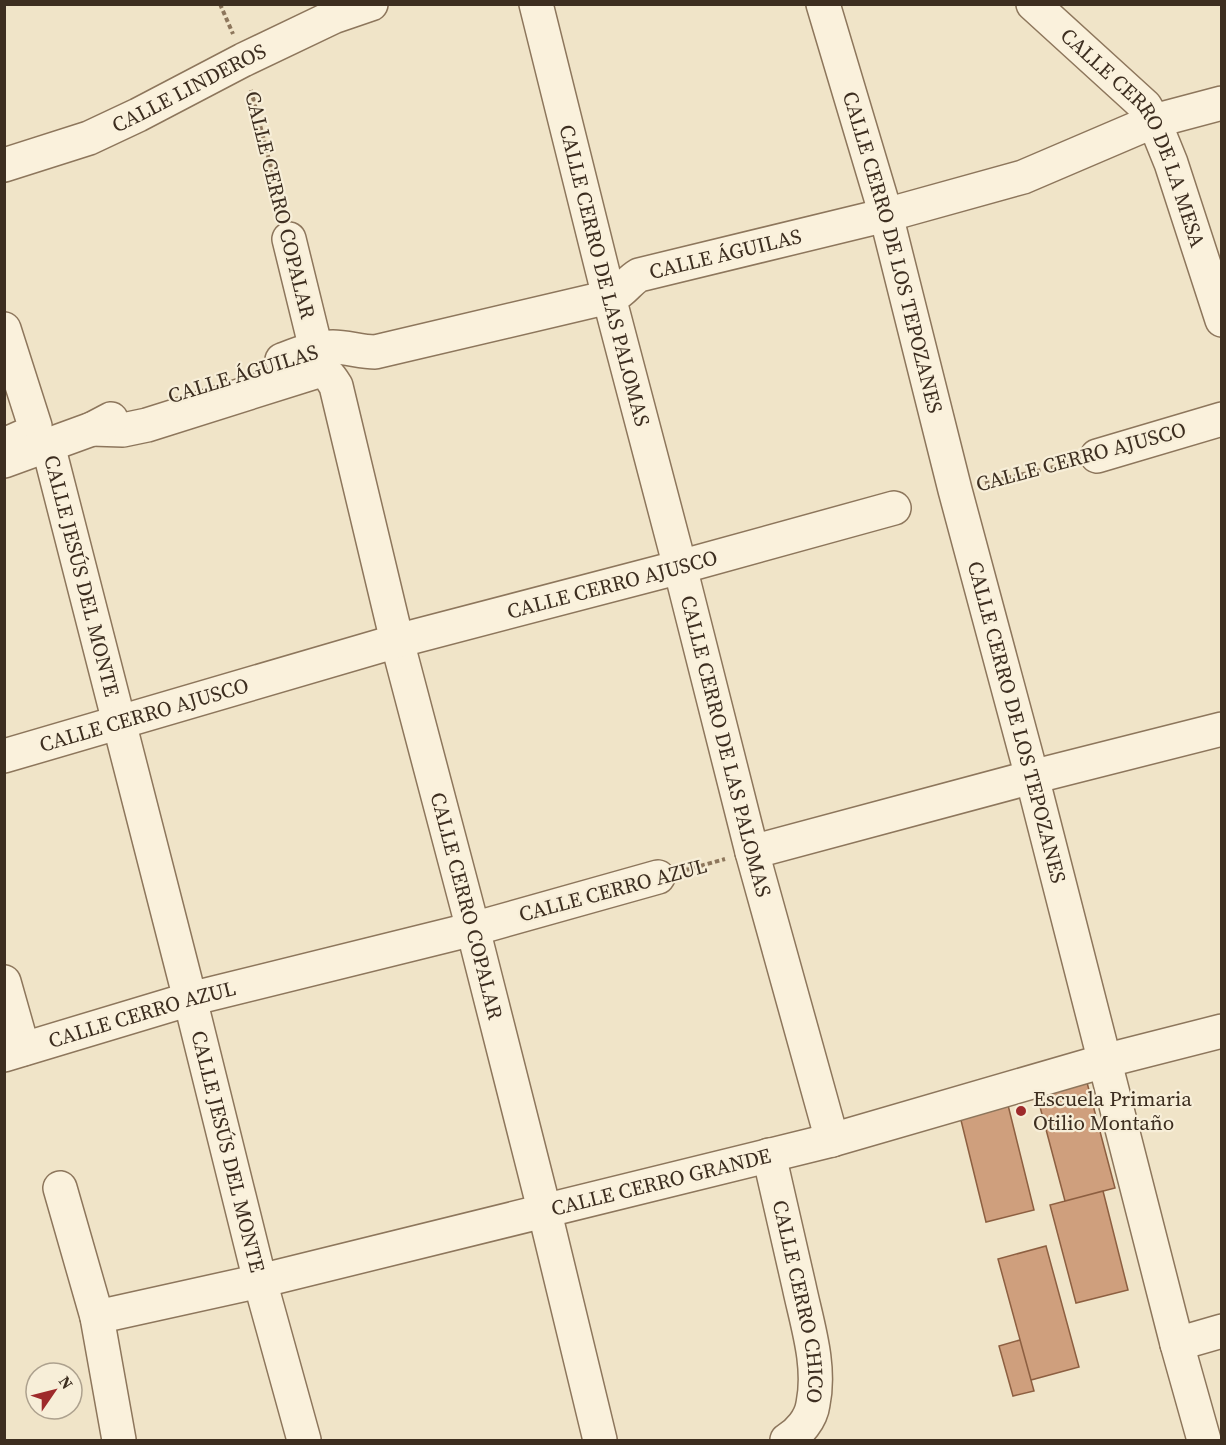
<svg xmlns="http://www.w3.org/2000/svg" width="1226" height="1445" font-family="'Source Serif 4',serif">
	<rect width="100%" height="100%" fill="#f0e4c8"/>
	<path fill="#cf9f7d" stroke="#8d5f41" stroke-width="1.5" d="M 1085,1075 L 1115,1188 L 1065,1201 L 1035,1088 Z
		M 1006,1097 L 1034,1210 L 986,1222 L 958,1108 Z
		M 1103,1191 L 1128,1290 L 1076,1303 L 1050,1205 Z
		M 1046,1246 L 1079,1367 L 1031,1380 L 998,1259 Z
		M 1020,1340 L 1034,1391 L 1013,1396 L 999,1346 Z"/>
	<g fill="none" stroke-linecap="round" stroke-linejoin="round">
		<g stroke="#8d765c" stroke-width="36">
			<g id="minor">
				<path id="s1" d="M 536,4 L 609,297 L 680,567 L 752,852 L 832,1140"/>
				<path id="s2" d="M 823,4 L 886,215 L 955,490 L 1032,777 L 1177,1344 L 1204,1440"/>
				<path id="s3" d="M 1033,4 L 1145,106 L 1154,121 L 1171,163 L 1222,320"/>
				<path id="s4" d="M 4,165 L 89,138 L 138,115 L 243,60 L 333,17 L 371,4"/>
				<path d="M 289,239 L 316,349"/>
				<path d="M 4,329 L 35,426 L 31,433 L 4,445"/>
				<path id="s5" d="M 282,360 C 298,354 315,347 333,347 C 347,347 361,352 375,352 L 609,297 C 624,292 627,282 639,275 L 886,215 L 1023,177 L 1154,121 L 1222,103"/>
				<path id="s6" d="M 92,429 L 123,430 L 147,425 L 315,372 C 327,371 330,376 336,386 L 397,641 L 473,929 L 544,1209 L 600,1440"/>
				<path id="s7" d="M 48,445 L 190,999 L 260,1281 L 304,1440"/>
				<path d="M 1097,456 L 1222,419"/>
				<path d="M 4,461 L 92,429 L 111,419"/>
				<path id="s8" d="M 4,756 L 397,641 L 680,567 L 894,508"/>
				<path d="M 752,852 L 1032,777 L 1222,729"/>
				<path d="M 4,982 L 23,1049"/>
				<path id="s9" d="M 4,1055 L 190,999 L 473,929 L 658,877"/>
				<path id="s10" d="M 769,1155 C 779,1199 789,1242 799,1286 C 807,1324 821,1365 813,1404 C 811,1419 799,1433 787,1440"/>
				<path d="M 60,1188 L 97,1317 L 119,1440"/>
				<path id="s11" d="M 97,1317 L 260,1281 L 832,1140 L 1104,1061 L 1222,1031"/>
				<path d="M 1177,1344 L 1222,1331"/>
			</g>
		</g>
		<path stroke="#8d765c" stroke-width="4" stroke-dasharray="4.5 3" stroke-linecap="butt" d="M 220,4 L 233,34
			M 251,90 L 282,210
			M 985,483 L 1071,463
			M 686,870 L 725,859"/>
		<use href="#minor" stroke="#faf1dc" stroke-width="33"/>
	</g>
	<circle fill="#9e2a2b" stroke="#f7eed8" stroke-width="2" cx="1021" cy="1111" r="6"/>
	<g text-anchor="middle" stroke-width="4.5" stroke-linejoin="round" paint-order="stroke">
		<g font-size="21" fill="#3d2e20" stroke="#f7eed8">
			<text dy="7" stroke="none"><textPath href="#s4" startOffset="201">CALLE LINDEROS</textPath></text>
			<text dy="7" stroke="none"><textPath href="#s3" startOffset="172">CALLE CERRO DE LA MESA</textPath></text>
			<text transform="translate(280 205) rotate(76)" y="7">CALLE CERRO COPALAR</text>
			<text dy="7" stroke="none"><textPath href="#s2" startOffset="258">CALLE CERRO DE LOS TEPOZANES</textPath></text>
			<text dy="7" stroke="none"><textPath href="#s5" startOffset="462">CALLE ÁGUILAS</textPath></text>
			<text dy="7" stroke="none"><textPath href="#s1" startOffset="280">CALLE CERRO DE LAS PALOMAS</textPath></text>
			<text transform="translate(243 374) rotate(-17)" y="7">CALLE ÁGUILAS</text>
			<text transform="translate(1081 457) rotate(-15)" y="7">CALLE CERRO AJUSCO</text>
			<text dy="7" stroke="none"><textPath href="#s7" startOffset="135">CALLE JESÚS DEL MONTE</textPath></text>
			<text dy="7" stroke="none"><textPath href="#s8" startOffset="632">CALLE CERRO AJUSCO</textPath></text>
			<text dy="7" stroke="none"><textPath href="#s8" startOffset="146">CALLE CERRO AJUSCO</textPath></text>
			<text dy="7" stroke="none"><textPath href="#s2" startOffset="744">CALLE CERRO DE LOS TEPOZANES</textPath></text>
			<text dy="7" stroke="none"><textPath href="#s1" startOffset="766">CALLE CERRO DE LAS PALOMAS</textPath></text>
			<text transform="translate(613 890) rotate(-15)" y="7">CALLE CERRO AZUL</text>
			<text dy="7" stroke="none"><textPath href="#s6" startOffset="795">CALLE CERRO COPALAR</textPath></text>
			<text dy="7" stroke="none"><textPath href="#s9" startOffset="144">CALLE CERRO AZUL</textPath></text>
			<text dy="7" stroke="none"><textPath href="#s7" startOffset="729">CALLE JESÚS DEL MONTE</textPath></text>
			<text dy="7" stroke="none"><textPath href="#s11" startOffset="580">CALLE CERRO GRANDE</textPath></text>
			<text dy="7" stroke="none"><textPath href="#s10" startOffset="150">CALLE CERRO CHICO</textPath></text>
		</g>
		<g font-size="21" fill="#3d2e20" stroke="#f7eed8" text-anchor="start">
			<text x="1033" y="1106">Escuela Primaria<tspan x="1033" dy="24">Otilio Montaño</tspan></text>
		</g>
	</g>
	<rect width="1226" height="1445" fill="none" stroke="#3d2e20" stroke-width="12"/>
	<g transform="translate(54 1391) rotate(55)"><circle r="28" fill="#f7eed8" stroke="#ada18e" stroke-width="1.5"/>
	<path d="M0-4.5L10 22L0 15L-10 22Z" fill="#9e2a2b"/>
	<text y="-9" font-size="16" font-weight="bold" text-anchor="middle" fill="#3d2e20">N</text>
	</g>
</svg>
